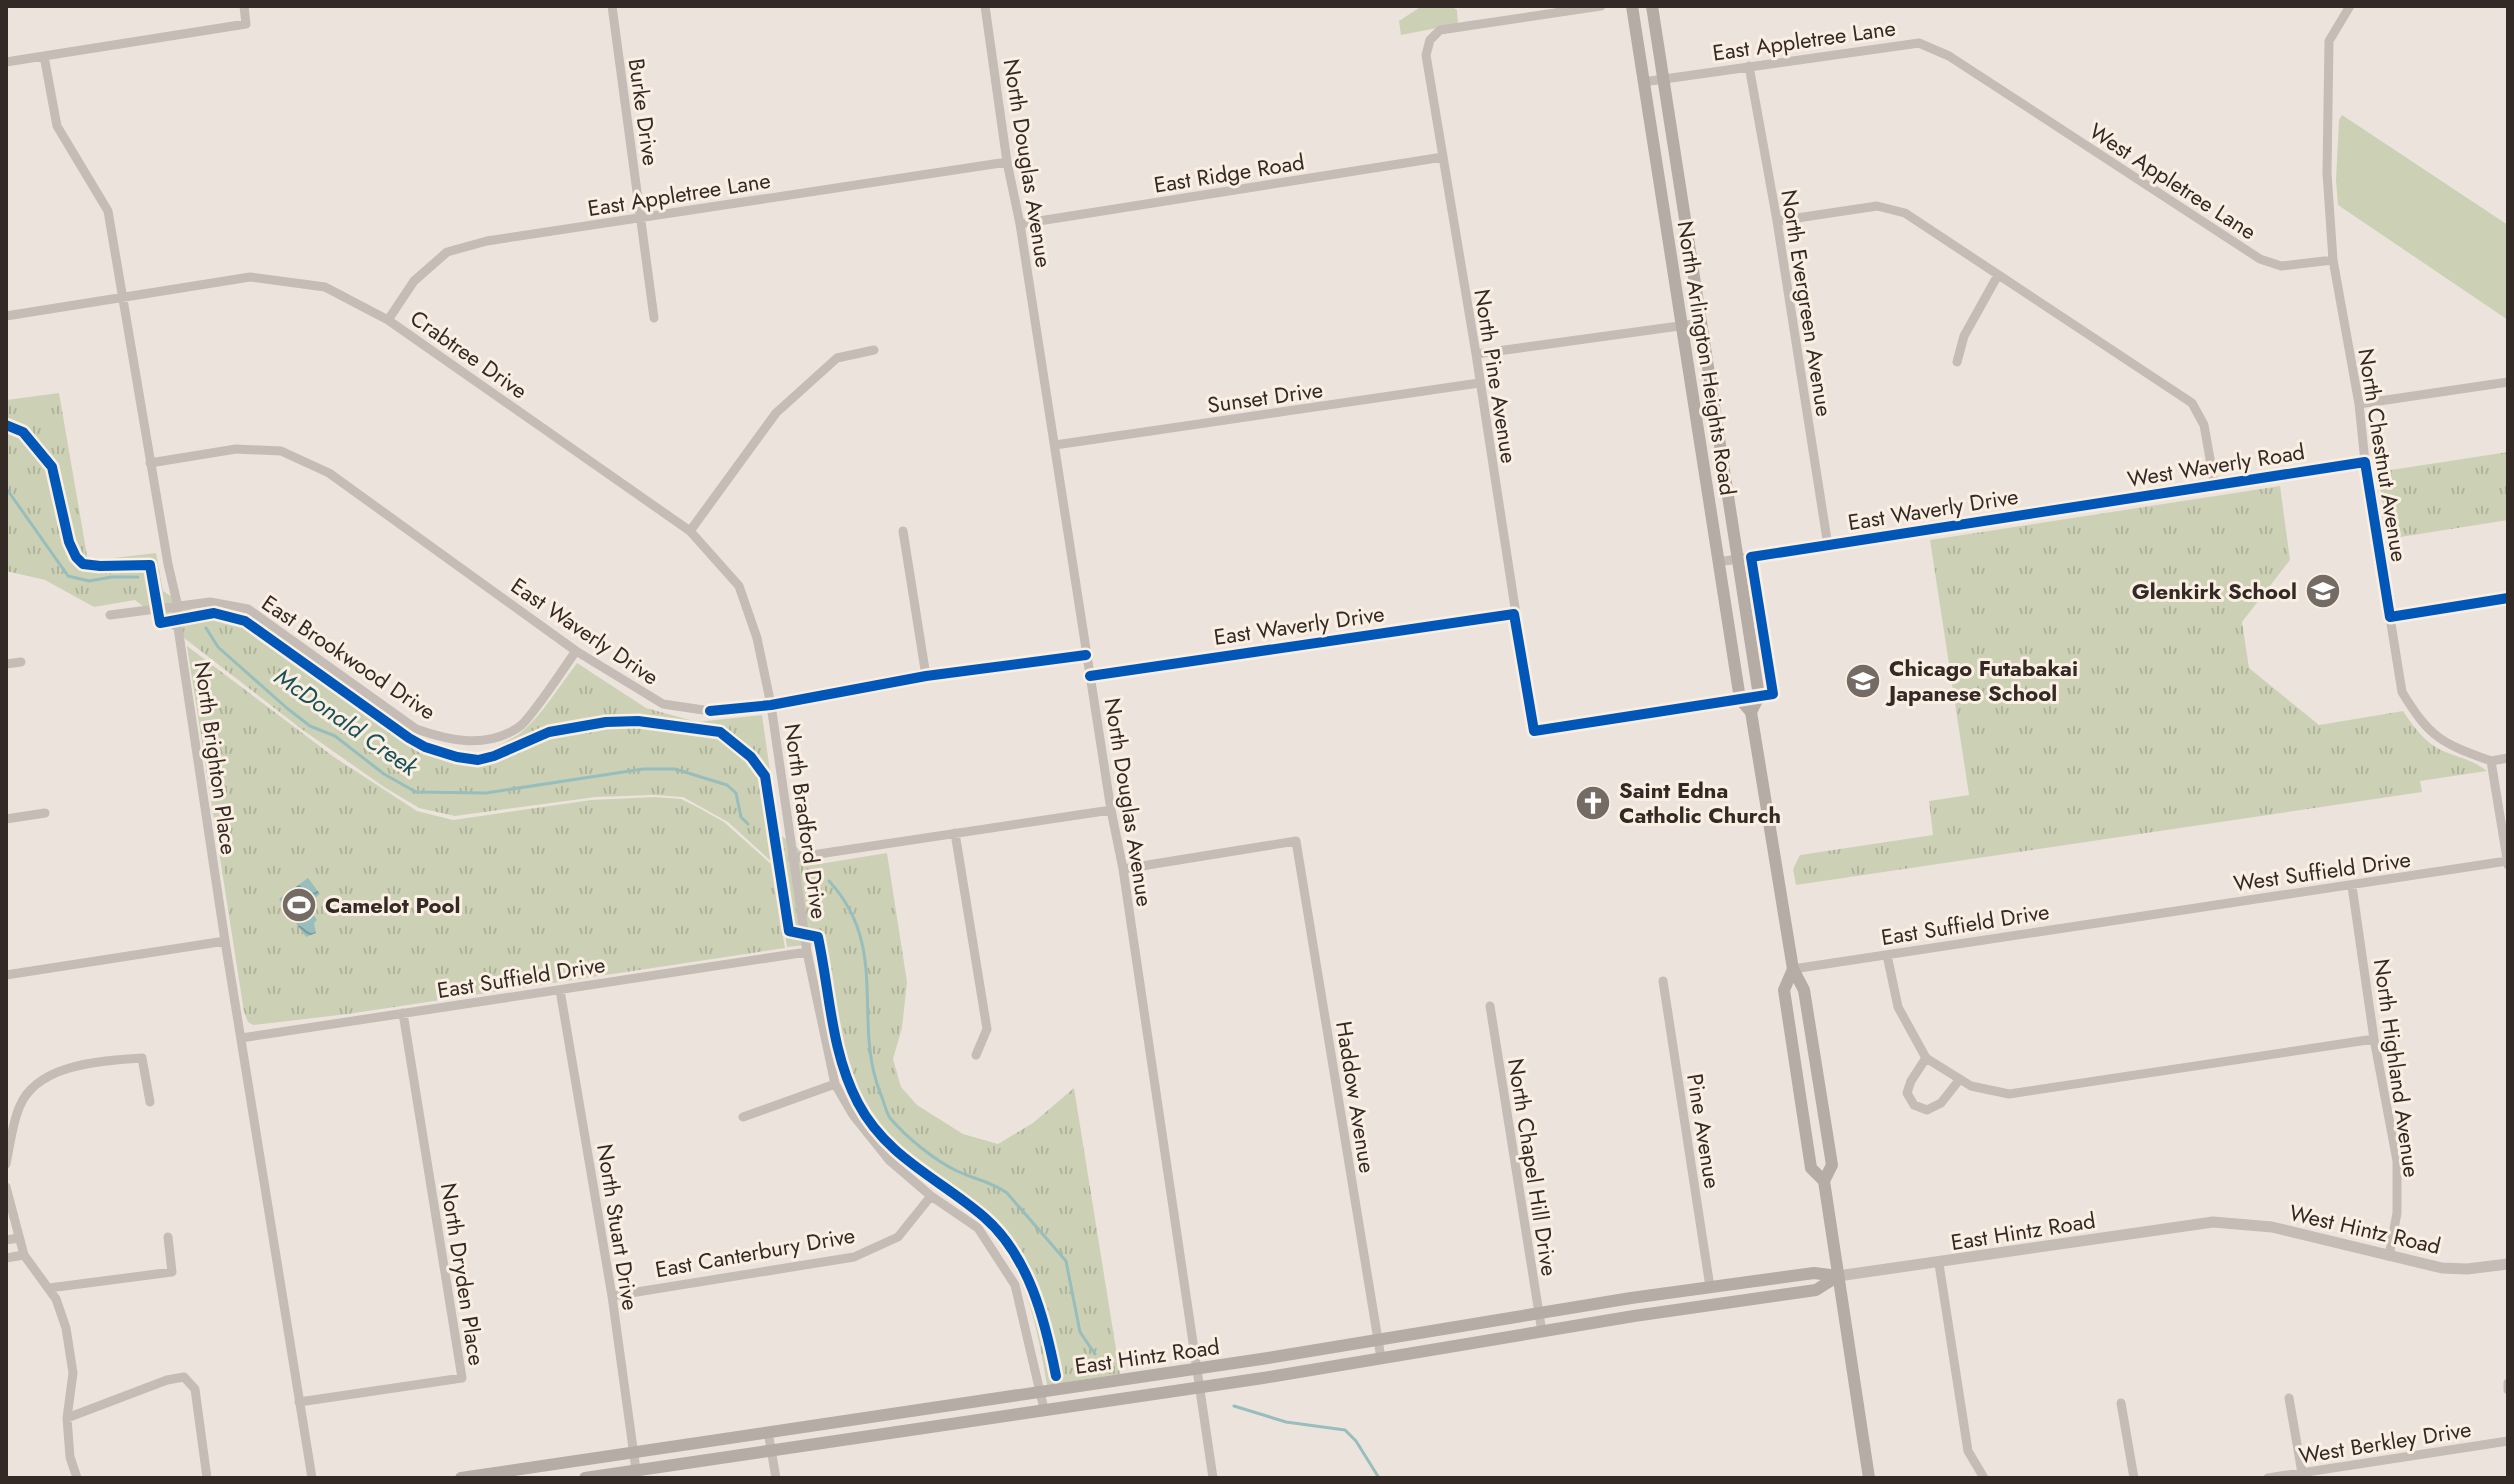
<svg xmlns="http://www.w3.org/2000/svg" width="2514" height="1484" font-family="Jost,sans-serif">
	<defs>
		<pattern id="park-tufts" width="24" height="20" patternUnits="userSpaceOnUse" patternTransform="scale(2)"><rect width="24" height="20" fill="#ccd1b5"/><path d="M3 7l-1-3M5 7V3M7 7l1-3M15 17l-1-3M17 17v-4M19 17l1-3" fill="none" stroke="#b0b49c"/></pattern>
		<pattern id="water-waves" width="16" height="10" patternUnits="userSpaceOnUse" patternTransform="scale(2)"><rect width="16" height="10" fill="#97bebd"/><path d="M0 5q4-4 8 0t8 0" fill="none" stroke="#7c9b99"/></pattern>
	</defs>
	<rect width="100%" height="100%" fill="#ece4dc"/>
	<path fill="#ccd1b5" d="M 1422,6 L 1451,6 L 1457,10 L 1458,24 L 1401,35 L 1399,21 Z
		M 2342,115 L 2508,225 L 2508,320 L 2338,205 L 2336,180 L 2339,120 Z"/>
	<path fill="url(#park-tufts)" d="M 59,393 L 88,561 L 156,553 L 163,591 L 194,611 C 273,596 377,741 463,754 C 479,756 495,748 509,740 C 514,737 520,734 524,730 C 544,712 560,685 577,663 L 646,708 L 697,722 L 762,715 L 779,834 L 819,864 L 887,853 L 907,982 L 902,1028 L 893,1059 L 901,1087 L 917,1105 L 963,1134 L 998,1144 L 1033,1123 L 1074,1088 L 1120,1374 L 1047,1385 C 1033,1302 1021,1249 951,1196 C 925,1177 895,1160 876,1134 C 865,1120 854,1103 846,1087 C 841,1077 839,1063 836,1052 C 827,1017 819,980 816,944 L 787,947 L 774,864 L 728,822 L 683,797 L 653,795 L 596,797 L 455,816 L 419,808 L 384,787 L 300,728 L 135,600 L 94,607 L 45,580 L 6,571 L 6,400 Z
		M 2508,452 L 2508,520 L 2388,539 L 2378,472 Z
		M 2280,486 L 2290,560 L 2242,622 L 2249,668 L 2319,725 L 2403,711 C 2412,725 2424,741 2439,749 C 2455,757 2472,759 2487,771 L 2420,781 L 2422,792 L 1796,885 L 1793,869 L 1800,855 L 1933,835 L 1929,801 L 1969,795 L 1930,540 Z
		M 187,646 L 334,757 L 417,811 L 453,820 L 591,800 L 655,797 L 681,799 L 699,808 L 724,822 L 771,864 L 785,948 L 348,1014 L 253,1025 L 248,1022 L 244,1012 Z"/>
	<path fill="url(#water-waves)" d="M 308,878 L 320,894 L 307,904 L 317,920 L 314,923 L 316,933 L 306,937 L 279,899 Z"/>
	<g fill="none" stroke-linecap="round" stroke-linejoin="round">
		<path stroke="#97bebd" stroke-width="3" d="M 6,488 L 68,576 L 89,581 L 112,577 L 138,577
			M 206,628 L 218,647 L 288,709 L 310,726 L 335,736 L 384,774 L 416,792 L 486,793 L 643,769 L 675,769 L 727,785 L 736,793 L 741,817 L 748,824
			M 829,881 C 891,948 851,1021 881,1095 C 884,1102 886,1112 890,1118 C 906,1137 934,1160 957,1171 C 974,1179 992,1182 1007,1193 L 1066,1261 L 1080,1332 L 1095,1354
			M 1234,1406 L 1286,1422 L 1345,1430 L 1356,1441 L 1379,1478"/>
		<path stroke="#c4bcb5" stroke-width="9" d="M 612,6 L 654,318
			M 985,6 L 1007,162 L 1020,224 L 1111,810 L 1123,869 L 1213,1478
			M 2350,6 L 2329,41 L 2327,173 L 2333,260 L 2359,404 L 2365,462 L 2402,692 C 2430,738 2441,743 2491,761 L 2508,865
			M 44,56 L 57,126 L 108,211 L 168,564 L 178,607 L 177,621 L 225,941 L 312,1478
			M 6,62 L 246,24 L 244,6
			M 1749,66 L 1777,221 L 1828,546
			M 1643,82 L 1919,43 L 1949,56 L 2260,259 L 2281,266 L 2333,260
			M 1777,221 L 1877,206 L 1905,213 L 2192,403 L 2204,425 L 2215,487
			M 1020,224 L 1443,157
			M 6,316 L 250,277 L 325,287 L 388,320 L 690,531 L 739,586 L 757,638 L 771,705 L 807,952 L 835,1084 L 853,1115 L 889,1160 L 931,1196 L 978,1228 L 1015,1285 L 1044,1409
			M 388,320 L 414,281 L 447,252 L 487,241 L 1007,162
			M 1476,354 L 1701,323
			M 1957,362 L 1964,336 L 1998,275
			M 2359,404 L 2508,382
			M 1055,445 L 1479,383
			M 150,463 L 236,449 L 281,451 L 329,473 L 576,651 L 663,704 L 710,711 L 771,705 L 926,676 L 1086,655
			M 690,531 L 776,413 L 837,358 L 874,350
			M 903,531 L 926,676
			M 1718,562 L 2365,462
			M 110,615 L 210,602 L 248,609 L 416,729 C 450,741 486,749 519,727 C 531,719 565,666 576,651
			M 2390,617 L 2508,598
			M 6,664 L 21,662
			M 1090,676 L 1514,614
			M 1534,731 L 1476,354 L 1426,55 L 1430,40 L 1440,30 L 1601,6
			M 2491,761 L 2508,758
			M 6,819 L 45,813
			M 955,833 L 987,1029 L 976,1055
			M 792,858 L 1111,810
			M 1123,869 L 1296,841 L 1381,1358
			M 2352,886 L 2374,1039 L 2397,1161 L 2397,1213 L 2389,1256
			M 1887,955 L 1898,1007 L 1926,1058 L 1971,1086 L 2009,1094 L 2374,1039
			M 1793,969 L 2507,861
			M 6,975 L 225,941
			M 1663,981 L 1710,1287
			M 560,990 L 612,1296 L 636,1470
			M 1490,1006 L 1542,1332
			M 241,1038 L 807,952
			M 1926,1058 L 1911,1081 L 1907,1093 L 1914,1105 L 1927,1110 L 1941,1103 L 1960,1079
			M 743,1117 L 835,1084
			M 6,1164 C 10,1145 12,1125 19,1108 C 36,1063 102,1061 142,1058 L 150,1102
			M 6,1187 L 24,1255 L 56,1299 L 66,1328 L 73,1373 L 67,1418 L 70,1457 L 77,1478
			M 6,1240 L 19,1238
			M 6,1258 L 24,1255
			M 1939,1264 L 1968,1451 L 1984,1478
			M 49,1288 L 172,1272 L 168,1237
			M 612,1296 L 854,1257 L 898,1237 L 931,1196
			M 2508,1383 L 2508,1390
			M 2289,1398 L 2302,1473
			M 299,1402 L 462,1378 L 403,1013
			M 2121,1403 L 2134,1478
			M 67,1418 L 167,1380 L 184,1377 L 195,1389 L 207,1478
			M 768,1432 L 776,1478
			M 2268,1478 L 2508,1441"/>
		<path stroke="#c4bcb5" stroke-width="11" d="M 1838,1276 L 2213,1222 L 2272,1227 L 2442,1268 L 2467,1269 L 2508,1264"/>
		<path stroke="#b5aca6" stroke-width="12" d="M 1632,6 L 1740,699 L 1751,712 L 1793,969 L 1804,990 L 1832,1165 L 1824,1181 L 1869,1478
			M 1652,6 L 1759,696 L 1751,712
			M 1793,969 L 1784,990 L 1811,1168 L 1824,1181
			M 461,1478 L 1268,1358 L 1631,1298 L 1814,1273 L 1838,1276
			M 585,1478 L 1263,1378 L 1634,1316 L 1816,1290 L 1838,1276"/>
		<g stroke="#faefe2" stroke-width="15">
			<path id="cycleway" d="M 6,425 L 23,432 L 52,467 L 69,542 L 76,557 L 83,564 L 100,566 L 150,565 L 160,623 L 214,613 L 245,621 L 409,738 L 425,747 L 457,757 L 478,760 L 494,756 L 549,732 L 606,722 L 638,721 L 720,732 L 751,757 L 765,776 L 789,931 L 818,937 C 830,993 831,1052 858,1103 C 887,1158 940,1179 984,1217 C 1029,1256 1045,1320 1056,1376
				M 1090,676 L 1514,614 L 1534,731 L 1773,694 L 1751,557 L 2365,462 L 2390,617 L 2508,598
				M 710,711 L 771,705 L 926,676 L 1086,655"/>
		</g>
		<use href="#cycleway" stroke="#0057b8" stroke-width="10"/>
	</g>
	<defs>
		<g id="school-disc" transform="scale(1.8)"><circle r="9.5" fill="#746b65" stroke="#faefe2"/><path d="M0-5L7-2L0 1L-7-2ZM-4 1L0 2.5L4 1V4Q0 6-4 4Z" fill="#fff"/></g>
		<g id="church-disc" transform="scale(1.8)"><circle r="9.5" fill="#746b65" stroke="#faefe2"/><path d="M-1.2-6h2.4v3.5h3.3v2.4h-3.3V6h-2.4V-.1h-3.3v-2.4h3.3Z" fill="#fff"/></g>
		<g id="stadium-disc" transform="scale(1.8)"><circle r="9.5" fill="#746b65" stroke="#faefe2"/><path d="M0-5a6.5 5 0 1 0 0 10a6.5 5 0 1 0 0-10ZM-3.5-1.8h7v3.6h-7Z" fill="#fff"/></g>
	</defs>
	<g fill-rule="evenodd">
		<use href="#school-disc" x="2323" y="591"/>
		<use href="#school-disc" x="1863" y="681"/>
		<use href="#church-disc" x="1593" y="803"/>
		<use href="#stadium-disc" x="299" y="905"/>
	</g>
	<g text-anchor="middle" stroke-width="6" stroke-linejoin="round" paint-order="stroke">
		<g font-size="22" fill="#342a25" stroke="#faefe2">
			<text transform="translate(1804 40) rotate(-8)" y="8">East Appletree Lane</text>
			<text transform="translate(644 112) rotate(82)" y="8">Burke Drive</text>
			<text transform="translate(1028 163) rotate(81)" y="8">North Douglas Avenue</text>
			<text transform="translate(1229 173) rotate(-9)" y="8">East Ridge Road</text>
			<text transform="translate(2173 181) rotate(33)" y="8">West Appletree Lane</text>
			<text transform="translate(679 194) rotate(-9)" y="8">East Appletree Lane</text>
			<text transform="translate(1807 303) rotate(81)" y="8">North Evergreen Avenue</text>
			<text transform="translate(469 354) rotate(35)" y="8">Crabtree Drive</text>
			<text transform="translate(1707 358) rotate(81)" y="8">North Arlington Heights Road</text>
			<text transform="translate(1496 376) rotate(81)" y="8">North Pine Avenue</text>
			<text transform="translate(1265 397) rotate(-8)" y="8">Sunset Drive</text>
			<text transform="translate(2383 455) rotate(81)" y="8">North Chestnut Avenue</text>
			<text transform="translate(2216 465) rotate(-9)" y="8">West Waverly Road</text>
			<text transform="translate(1933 509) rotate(-9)" y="8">East Waverly Drive</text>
			<text transform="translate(1299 625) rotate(-8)" y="8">East Waverly Drive</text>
			<text transform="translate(585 631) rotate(34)" y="8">East Waverly Drive</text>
			<text transform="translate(349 657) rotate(34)" y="8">East Brookwood Drive</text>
			<text transform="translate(216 758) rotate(82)" y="8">North Brighton Place</text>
			<text transform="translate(1129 802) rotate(81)" y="8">North Douglas Avenue</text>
			<text transform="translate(806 821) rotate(82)" y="8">North Bradford Drive</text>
			<text transform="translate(2322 871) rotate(-8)" y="8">West Suffield Drive</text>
			<text transform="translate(1965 924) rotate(-9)" y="8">East Suffield Drive</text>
			<text transform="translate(521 977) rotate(-9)" y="8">East Suffield Drive</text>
			<text transform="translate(2397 1068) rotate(82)" y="8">North Highland Avenue</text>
			<text transform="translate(1356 1097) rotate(81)" y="8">Haddow Avenue</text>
			<text transform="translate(1704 1131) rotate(81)" y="8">Pine Avenue</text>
			<text transform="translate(1533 1167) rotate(81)" y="8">North Chapel Hill Drive</text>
			<text transform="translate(618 1227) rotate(81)" y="8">North Stuart Drive</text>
			<text transform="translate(2365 1229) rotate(13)" y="8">West Hintz Road</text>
			<text transform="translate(2023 1231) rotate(-9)" y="8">East Hintz Road</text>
			<text transform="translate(755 1252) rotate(-10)" y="8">East Canterbury Drive</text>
			<text transform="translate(463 1274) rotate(81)" y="8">North Dryden Place</text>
			<text transform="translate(1147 1356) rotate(-8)" y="8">East Hintz Road</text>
			<text transform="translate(2385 1442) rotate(-9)" y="8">West Berkley Drive</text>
		</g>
		<g font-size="22" font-weight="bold" fill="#342a25" stroke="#faefe2" text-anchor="start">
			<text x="2297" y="599" text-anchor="end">Glenkirk School</text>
			<text x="1889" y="676">Chicago Futabakai<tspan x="1889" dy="25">Japanese School</tspan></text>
			<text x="1619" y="798">Saint Edna<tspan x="1619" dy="25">Catholic Church</tspan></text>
			<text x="325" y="913">Camelot Pool</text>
		</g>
		<g font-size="24" font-style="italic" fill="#185257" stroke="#faefe2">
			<text transform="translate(346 722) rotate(35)" y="8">McDonald Creek</text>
		</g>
	</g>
	<rect width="2514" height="1484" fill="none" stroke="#342a25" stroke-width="16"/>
</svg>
